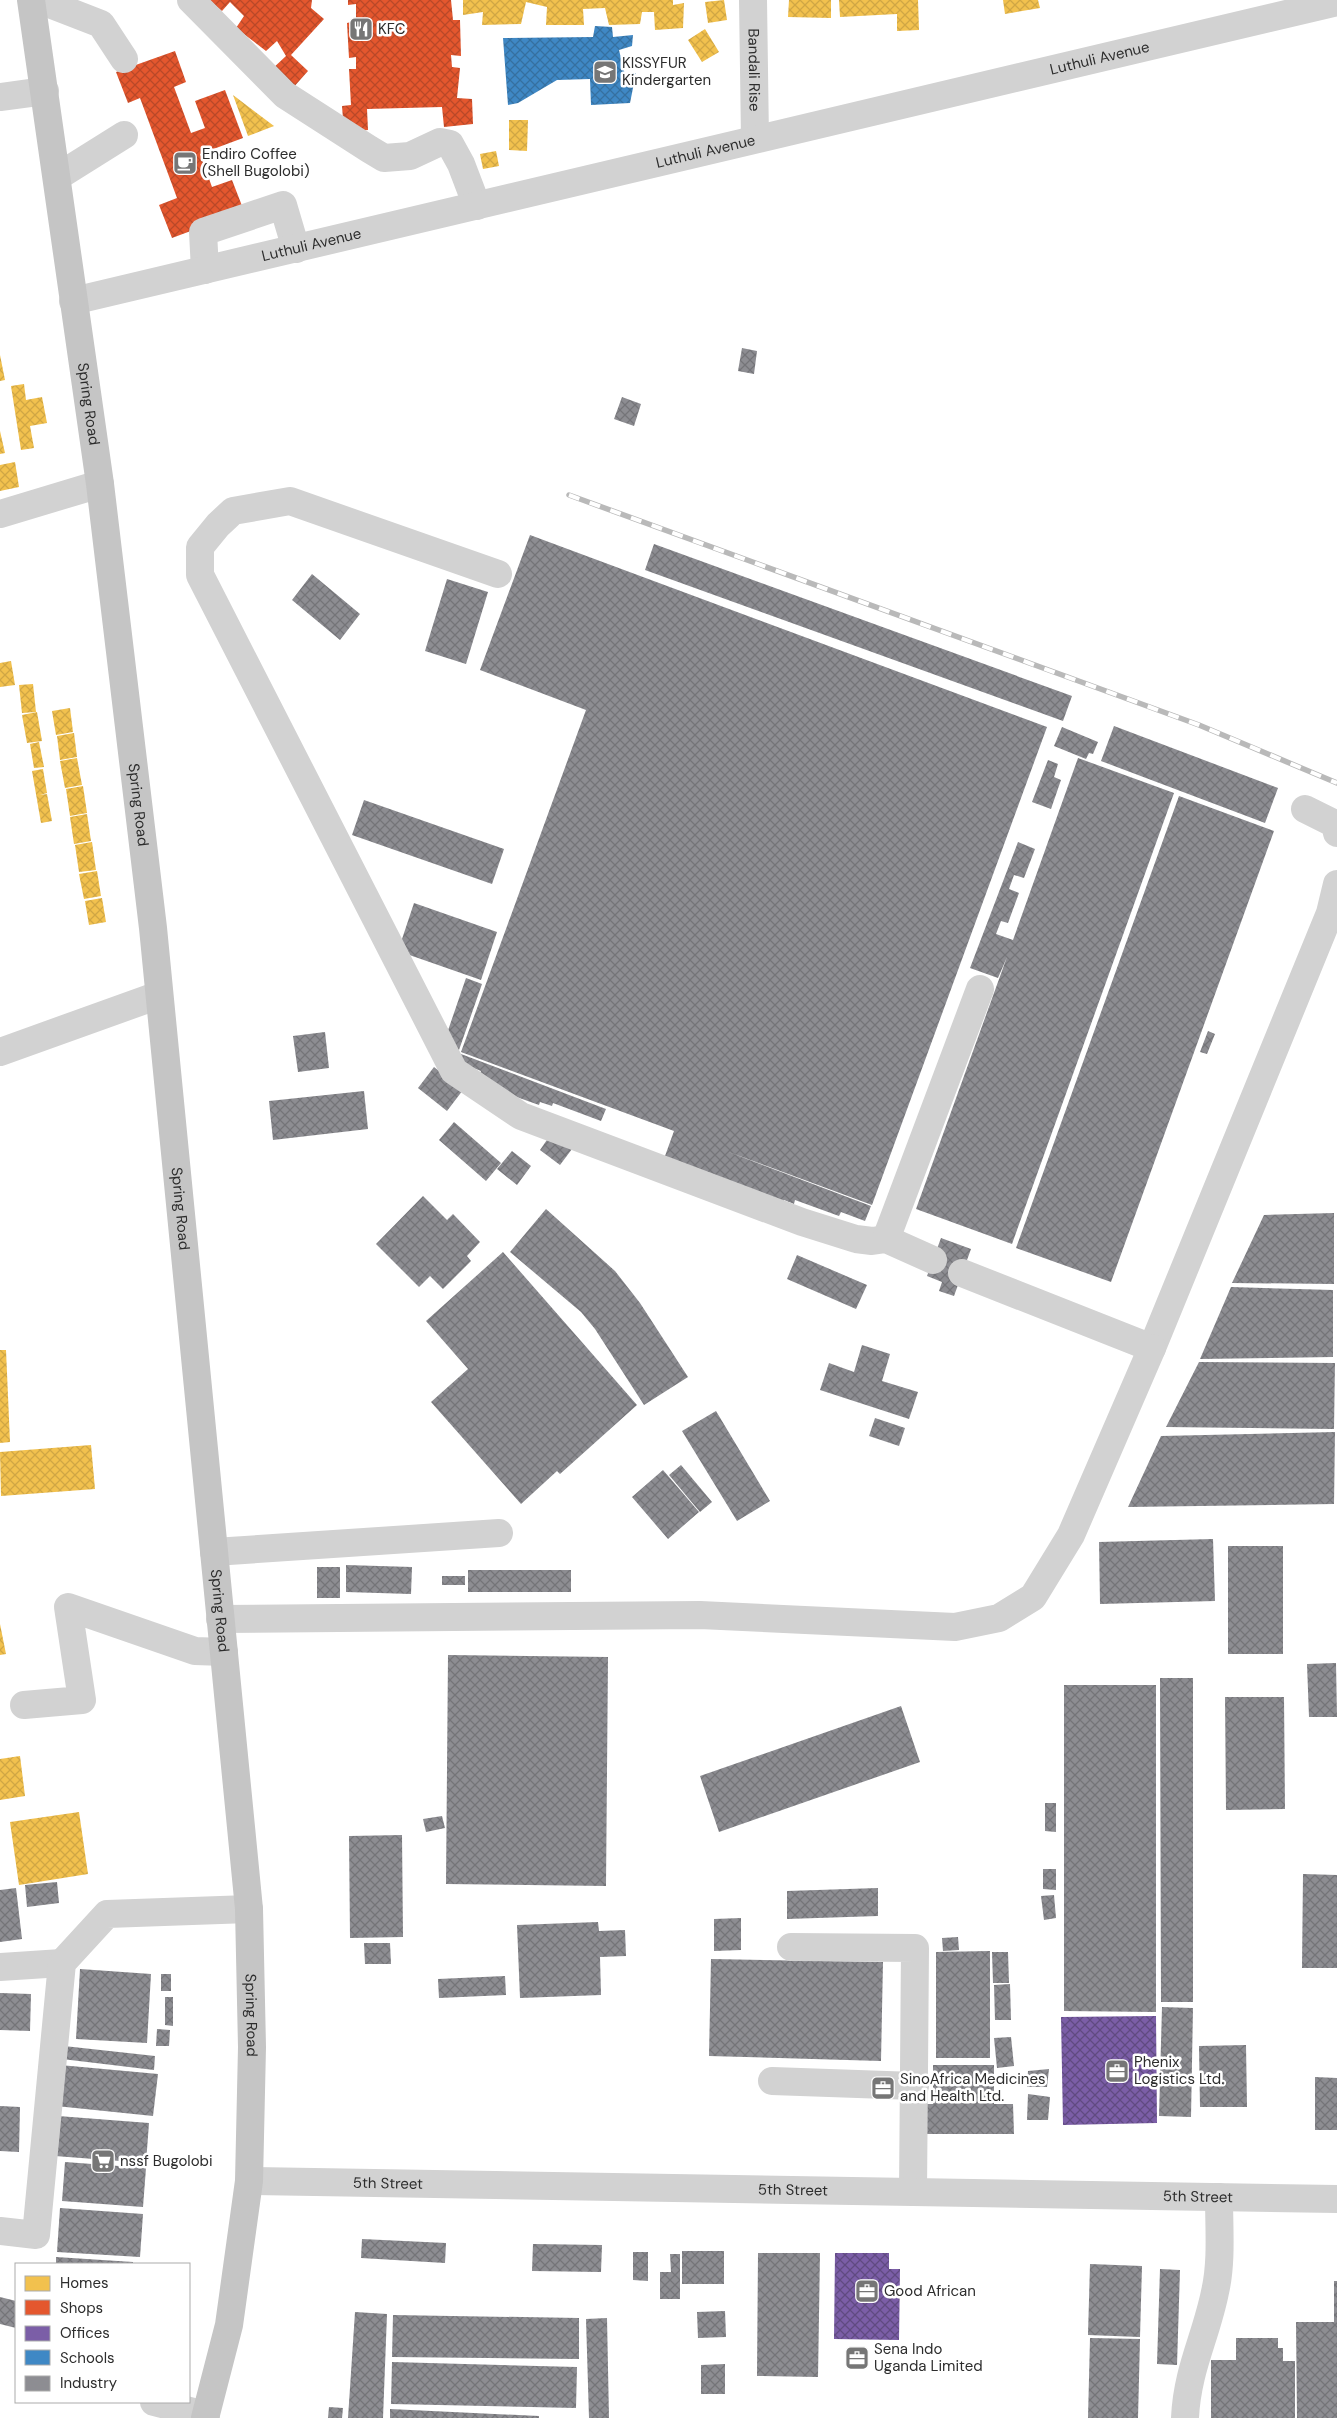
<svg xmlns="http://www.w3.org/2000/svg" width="1337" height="2418" font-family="'DM Sans',sans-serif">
	<defs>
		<pattern id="homes-cross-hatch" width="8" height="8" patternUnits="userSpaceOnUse" patternTransform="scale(1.25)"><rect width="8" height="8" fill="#f2c14e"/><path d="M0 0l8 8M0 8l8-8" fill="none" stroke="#d0a644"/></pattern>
		<pattern id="shops-cross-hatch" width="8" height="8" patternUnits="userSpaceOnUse" patternTransform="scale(1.25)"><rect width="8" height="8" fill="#e4572e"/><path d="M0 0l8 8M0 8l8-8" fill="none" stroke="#b94828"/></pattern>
		<pattern id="offices-cross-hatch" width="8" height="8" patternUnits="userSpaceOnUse" patternTransform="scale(1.25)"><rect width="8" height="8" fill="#7b5ea7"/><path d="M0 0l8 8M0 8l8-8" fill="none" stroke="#604a81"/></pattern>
		<pattern id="schools-cross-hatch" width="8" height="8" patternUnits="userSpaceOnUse" patternTransform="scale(1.25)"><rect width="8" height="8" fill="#3f88c5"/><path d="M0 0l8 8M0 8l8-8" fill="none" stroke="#3570a0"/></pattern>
		<pattern id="industry-cross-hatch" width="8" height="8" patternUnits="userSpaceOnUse" patternTransform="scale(1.25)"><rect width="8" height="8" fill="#8d8d92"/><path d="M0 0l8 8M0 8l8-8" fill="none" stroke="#747478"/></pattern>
	</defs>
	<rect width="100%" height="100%" fill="#fff"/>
	<path fill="url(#homes-cross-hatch)" d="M 463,0 L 673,0 L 673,5 L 684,3 L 683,28 L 655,30 L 654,12 L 642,12 L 640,24 L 609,25 L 605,8 L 583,9 L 584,25 L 546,25 L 547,7 L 526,2 L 521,24 L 482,25 L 483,12 L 463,15 Z
		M 724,0 L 727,20 L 708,23 L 705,2 Z
		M 789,0 L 831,0 L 831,18 L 788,17 Z
		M 839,0 L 918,0 L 919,30 L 897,31 L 897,14 L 840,17 Z
		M 1003,0 L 1038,0 L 1040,8 L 1005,14 Z
		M 705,29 L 719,52 L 702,62 L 688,40 Z
		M 233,95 L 274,126 L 248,136 Z
		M 509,120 L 528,120 L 527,151 L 509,150 Z
		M 496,151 L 499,166 L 483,169 L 480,154 Z
		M 0,355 L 5,380 L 0,381 Z
		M 24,384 L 26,400 L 42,397 L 47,423 L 30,426 L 34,448 L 21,450 L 11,386 Z
		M 0,431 L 5,453 L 0,454 Z
		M 15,462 L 19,487 L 0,491 L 0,465 Z
		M 11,661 L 15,685 L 0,687 L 0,663 Z
		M 33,684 L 36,712 L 22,713 L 19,685 Z
		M 70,708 L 73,732 L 56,735 L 52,711 Z
		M 37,712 L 42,741 L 27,743 L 22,715 Z
		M 74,733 L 77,757 L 60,760 L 57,736 Z
		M 39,742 L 44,767 L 34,768 L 30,744 Z
		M 77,758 L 82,785 L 65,788 L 60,761 Z
		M 43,769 L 47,793 L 40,795 L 47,794 L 52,821 L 41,823 L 32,771 Z
		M 83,786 L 87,813 L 70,816 L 66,789 Z
		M 87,814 L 91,841 L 74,844 L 70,817 Z
		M 92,842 L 96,870 L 79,872 L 75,845 Z
		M 97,871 L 101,896 L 84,899 L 79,874 Z
		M 102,898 L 106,922 L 89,925 L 85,901 Z
		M 0,1350 L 6,1350 L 10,1442 L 0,1443 Z
		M 91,1445 L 95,1489 L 1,1496 L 0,1452 Z
		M 0,1624 L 6,1654 L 0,1655 Z
		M 20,1756 L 25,1796 L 0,1800 L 0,1759 Z
		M 79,1812 L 88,1874 L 19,1885 L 10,1822 Z"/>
	<path fill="url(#shops-cross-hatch)" d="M 209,0 L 312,0 L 311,8 L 324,19 L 291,55 L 308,71 L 292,89 L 270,71 L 286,56 L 277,41 L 266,51 L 236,28 L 244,16 L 230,2 L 222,11 Z
		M 348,0 L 451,0 L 453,20 L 460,20 L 461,56 L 451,55 L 452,67 L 460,68 L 457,98 L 472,99 L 473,124 L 444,127 L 442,107 L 367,109 L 368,130 L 344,132 L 342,106 L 351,105 L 349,69 L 356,69 L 356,57 L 349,58 L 347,23 L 356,21 L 356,4 L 348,5 Z
		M 175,51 L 186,82 L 174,87 L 191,133 L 205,128 L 195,101 L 225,90 L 243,138 L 200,154 L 212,187 L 232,180 L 244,211 L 172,238 L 159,205 L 177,198 L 140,98 L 128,103 L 116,72 Z"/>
	<path fill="url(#offices-cross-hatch)" d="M 1156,2016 L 1157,2123 L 1063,2125 L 1061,2017 Z
		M 835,2253 L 889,2253 L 889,2269 L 900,2269 L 899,2340 L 834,2339 Z"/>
	<path fill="url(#schools-cross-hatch)" d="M 595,26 L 612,27 L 613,37 L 633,35 L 632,46 L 619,50 L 625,75 L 636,73 L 630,103 L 591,105 L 590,79 L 557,80 L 518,103 L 508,105 L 503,38 L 593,37 Z"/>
	<path fill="url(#industry-cross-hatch)" d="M 742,348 L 757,351 L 754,374 L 738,371 Z
		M 622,397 L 641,404 L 634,426 L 614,419 Z
		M 530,535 L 1047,727 L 872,1205 L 726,1151 L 871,1206 L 865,1221 L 841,1212 L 839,1216 L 795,1200 L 794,1204 L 784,1200 L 782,1207 L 665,1156 L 674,1131 L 461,1052 L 586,710 L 480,670 Z
		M 654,544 L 1072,696 L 1063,721 L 645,570 Z
		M 312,574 L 360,614 L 340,640 L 292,600 Z
		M 447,579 L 488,592 L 466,664 L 425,651 Z
		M 1114,726 L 1278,788 L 1265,823 L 1101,761 Z
		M 1062,727 L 1098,742 L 1093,754 L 1089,753 L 1086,759 L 1054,746 Z
		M 1078,758 L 1174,793 L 1012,1244 L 916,1209 L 1007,957 L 998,978 L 970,968 L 1018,842 L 1035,849 L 1024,878 L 1014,875 L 1009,889 L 1019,893 L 1008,923 L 1001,921 L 996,934 L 1013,940 Z
		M 1048,760 L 1058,764 L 1054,777 L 1061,780 L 1051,809 L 1032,802 Z
		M 1179,796 L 1274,831 L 1111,1282 L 1016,1248 Z
		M 364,800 L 504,849 L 492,884 L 352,835 Z
		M 414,903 L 497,932 L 481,980 L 398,951 Z
		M 466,978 L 482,984 L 459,1050 L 443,1045 Z
		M 1208,1031 L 1215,1034 L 1207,1054 L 1200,1052 Z
		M 325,1032 L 329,1068 L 298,1072 L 293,1036 Z
		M 461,1054 L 606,1109 L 601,1121 L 553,1103 L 552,1106 L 540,1102 L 539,1105 L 511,1095 L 479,1076 L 481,1071 L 458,1062 Z
		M 434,1067 L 463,1090 L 447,1111 L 418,1088 Z
		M 364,1091 L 368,1129 L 273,1140 L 269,1101 Z
		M 454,1122 L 501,1163 L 486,1181 L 439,1140 Z
		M 551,1134 L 572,1149 L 560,1165 L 540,1150 Z
		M 512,1151 L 531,1166 L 517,1185 L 497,1169 Z
		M 423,1196 L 447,1220 L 453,1214 L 480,1242 L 467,1256 L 471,1261 L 443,1289 L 430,1276 L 419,1287 L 376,1244 Z
		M 546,1209 L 615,1271 L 640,1303 L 688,1377 L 644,1405 L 595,1329 L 581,1312 L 510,1252 Z
		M 1334,1213 L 1334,1284 L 1232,1283 L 1264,1215 Z
		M 941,1238 L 971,1249 L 954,1296 L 939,1291 L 942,1282 L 927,1276 Z
		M 503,1252 L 637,1405 L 560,1474 L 557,1471 L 521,1504 L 431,1402 L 468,1369 L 426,1321 Z
		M 797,1255 L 867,1285 L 856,1309 L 787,1279 Z
		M 1231,1287 L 1333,1290 L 1333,1357 L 1200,1359 Z
		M 862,1345 L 890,1354 L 882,1381 L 918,1392 L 909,1419 L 820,1390 L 829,1363 L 854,1372 Z
		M 1199,1362 L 1335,1363 L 1334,1429 L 1166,1427 Z
		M 716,1411 L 770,1501 L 737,1521 L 682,1431 Z
		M 875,1418 L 905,1428 L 899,1446 L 869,1436 Z
		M 1335,1432 L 1334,1504 L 1128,1507 L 1161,1436 Z
		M 681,1465 L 712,1502 L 700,1512 L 669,1475 Z
		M 663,1470 L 699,1512 L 668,1539 L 632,1497 Z
		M 1213,1539 L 1215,1601 L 1100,1604 L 1099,1542 Z
		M 1228,1546 L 1283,1546 L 1283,1654 L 1228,1654 Z
		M 346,1565 L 412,1567 L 411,1594 L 346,1592 Z
		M 317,1567 L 340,1567 L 340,1598 L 317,1598 Z
		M 468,1570 L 571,1570 L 571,1592 L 468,1592 Z
		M 442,1576 L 465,1576 L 465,1585 L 442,1585 Z
		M 448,1655 L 608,1657 L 606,1886 L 446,1884 Z
		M 1336,1663 L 1337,1717 L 1309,1717 L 1307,1664 Z
		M 1160,1678 L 1193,1678 L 1193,2002 L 1161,2002 Z
		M 1064,1685 L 1156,1685 L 1156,2012 L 1064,2011 Z
		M 1225,1697 L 1284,1697 L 1285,1809 L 1226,1810 Z
		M 901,1706 L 920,1762 L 719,1832 L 700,1776 Z
		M 1045,1803 L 1056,1803 L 1056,1832 L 1045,1831 Z
		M 442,1816 L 445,1828 L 426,1832 L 423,1819 Z
		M 402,1835 L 403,1937 L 350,1938 L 349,1836 Z
		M 1043,1869 L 1056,1869 L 1056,1890 L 1043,1889 Z
		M 1303,1874 L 1337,1875 L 1337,1968 L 1302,1968 Z
		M 57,1882 L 59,1903 L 27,1907 L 25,1885 Z
		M 16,1888 L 22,1939 L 0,1942 L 0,1890 Z
		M 878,1888 L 878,1916 L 787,1919 L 787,1891 Z
		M 1054,1895 L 1056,1918 L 1044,1920 L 1041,1896 Z
		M 741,1918 L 741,1950 L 714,1951 L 714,1919 Z
		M 598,1922 L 599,1931 L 625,1930 L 626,1956 L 600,1957 L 601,1995 L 520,1998 L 517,1925 Z
		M 958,1937 L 959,1950 L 943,1951 L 942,1938 Z
		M 364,1943 L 390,1943 L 391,1964 L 365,1964 Z
		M 990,1951 L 990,2058 L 936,2058 L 936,1952 Z
		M 992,1952 L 1008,1952 L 1009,1983 L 993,1983 Z
		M 711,1959 L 883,1962 L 881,2061 L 709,2056 Z
		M 80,1969 L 151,1974 L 147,2043 L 76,2039 Z
		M 161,1974 L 171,1974 L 171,1991 L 161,1991 Z
		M 505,1976 L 506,1995 L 439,1998 L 438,1979 Z
		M 1010,1984 L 1011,2020 L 995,2020 L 994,1985 Z
		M 0,1993 L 31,1994 L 30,2031 L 0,2030 Z
		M 165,1997 L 173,1997 L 173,2026 L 165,2025 Z
		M 1162,2007 L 1193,2008 L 1191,2117 L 1159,2116 Z
		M 157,2029 L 170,2030 L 169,2046 L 156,2046 Z
		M 1011,2037 L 1014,2066 L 997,2068 L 994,2038 Z
		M 1246,2045 L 1247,2107 L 1200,2107 L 1199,2046 Z
		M 64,2046 L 155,2056 L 154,2070 L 62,2059 Z
		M 60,2065 L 158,2074 L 153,2116 L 56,2106 Z
		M 933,2065 L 994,2065 L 994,2104 L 1013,2104 L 1014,2134 L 923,2134 L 923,2104 L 933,2104 Z
		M 1049,2069 L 1047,2087 L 1027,2087 L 1028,2071 Z
		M 1315,2077 L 1337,2078 L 1337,2130 L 1315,2130 Z
		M 1028,2094 L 1050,2097 L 1048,2120 L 1027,2120 Z
		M 0,2106 L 20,2107 L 19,2152 L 0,2151 Z
		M 58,2116 L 149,2123 L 146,2163 L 55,2156 Z
		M 65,2162 L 146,2168 L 143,2207 L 62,2201 Z
		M 60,2208 L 143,2214 L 140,2257 L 57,2252 Z
		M 362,2239 L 446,2243 L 445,2263 L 361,2258 Z
		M 533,2244 L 602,2245 L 601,2272 L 532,2271 Z
		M 682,2251 L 724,2251 L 724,2284 L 682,2284 Z
		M 633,2252 L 648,2252 L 648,2281 L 633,2280 Z
		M 758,2253 L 820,2253 L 818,2377 L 757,2376 Z
		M 670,2254 L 680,2254 L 680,2299 L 660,2299 L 660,2272 L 671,2272 Z
		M 56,2257 L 133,2262 L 133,2264 L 56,2264 Z
		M 1090,2264 L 1142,2266 L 1140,2337 L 1088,2335 Z
		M 1160,2269 L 1180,2270 L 1177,2365 L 1157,2364 Z
		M 1334,2281 L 1337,2281 L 1337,2418 L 1297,2418 L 1296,2322 L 1334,2322 Z
		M 0,2297 L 16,2301 L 16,2328 L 0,2324 Z
		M 725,2311 L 726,2337 L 698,2338 L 697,2312 Z
		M 355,2312 L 387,2314 L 383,2418 L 348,2418 Z
		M 393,2315 L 579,2318 L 579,2359 L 392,2357 Z
		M 607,2318 L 609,2418 L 589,2418 L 586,2319 Z
		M 1090,2338 L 1140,2339 L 1138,2418 L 1088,2418 Z
		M 1236,2338 L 1278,2338 L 1278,2348 L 1283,2348 L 1283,2361 L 1295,2361 L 1295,2418 L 1211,2418 L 1211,2360 L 1236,2360 Z
		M 392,2362 L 577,2367 L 576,2408 L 391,2404 Z
		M 725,2364 L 725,2394 L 701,2394 L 701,2365 Z
		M 329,2407 L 343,2408 L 342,2418 L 328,2418 Z
		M 390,2409 L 539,2416 L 539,2418 L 390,2418 Z"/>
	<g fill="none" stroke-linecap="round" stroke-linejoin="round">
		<g stroke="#d2d2d2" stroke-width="28">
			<path d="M 39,0 L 101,24 L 124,59"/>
			<path d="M 191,0 L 285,95 L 369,149 L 384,158 L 410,156 L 440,142 L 450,144 L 461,164 L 477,206"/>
			<path id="s1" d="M 753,0 L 755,139"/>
			<path d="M 0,97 L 45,91"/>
			<path d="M 57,177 L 124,135"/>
			<path d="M 205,270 L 203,232 L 283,205 L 296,249"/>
			<path id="s2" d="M 73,301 L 1337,2"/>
			<path d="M 0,514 L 100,484"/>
			<path d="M 498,574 L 290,501 L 233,511 L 218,525 L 200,547 L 200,575 L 454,1071 L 521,1116 L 802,1222 L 856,1239 L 872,1241 L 886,1239 L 933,1260"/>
			<path d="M 1305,809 L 1335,824 L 1337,833"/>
			<path d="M 0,1052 L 159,995"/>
			<path d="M 886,1239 L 980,989"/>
			<path d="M 962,1273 L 1152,1348 L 1330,913 L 1337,884"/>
			<path d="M 214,1552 L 499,1533"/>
			<path d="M 220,1619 L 700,1615 L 955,1627 L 999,1618 L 1033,1597 L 1071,1535 L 1152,1348"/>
			<path d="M 24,1705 L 82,1700 L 68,1607 L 195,1651 L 224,1652"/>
			<path d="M 791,1947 L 915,1948 L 913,2192"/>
			<path d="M 0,1967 L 62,1963"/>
			<path d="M 772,2081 L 915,2086"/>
			<path id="s3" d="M 249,2181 L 1337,2199"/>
			<path d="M 0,2231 L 36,2235 L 62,1963 L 107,1914 L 249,1909"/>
			<path d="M 154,2402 L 206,2415"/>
			<path d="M 1185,2418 C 1187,2370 1206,2337 1215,2292 C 1222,2262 1219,2228 1219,2197"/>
		</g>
		<path stroke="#c5c5c5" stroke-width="28" id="s4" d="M 31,0 L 100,484 L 153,928 L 249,1909 L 252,2047 L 249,2181 L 229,2325 L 205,2418"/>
		<g stroke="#b9b9b9" stroke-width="5.5">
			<path id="rail" d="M 569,495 L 1199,725 L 1337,783"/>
		</g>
		<use href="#rail" stroke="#fff" stroke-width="4" stroke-dasharray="11" stroke-linecap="butt"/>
	</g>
	<defs>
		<g id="restaurant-square" transform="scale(1.25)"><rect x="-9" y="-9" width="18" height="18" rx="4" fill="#767676" stroke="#fff"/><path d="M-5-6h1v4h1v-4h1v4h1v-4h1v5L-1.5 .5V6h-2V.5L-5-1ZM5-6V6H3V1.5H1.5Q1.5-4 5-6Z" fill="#fff"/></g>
		<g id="school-square" transform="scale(1.25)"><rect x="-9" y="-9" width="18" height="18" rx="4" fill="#767676" stroke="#fff"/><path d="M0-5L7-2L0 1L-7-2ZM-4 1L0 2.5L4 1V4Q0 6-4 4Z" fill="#fff"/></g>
		<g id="cafe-square" transform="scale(1.25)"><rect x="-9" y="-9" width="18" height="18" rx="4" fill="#767676" stroke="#fff"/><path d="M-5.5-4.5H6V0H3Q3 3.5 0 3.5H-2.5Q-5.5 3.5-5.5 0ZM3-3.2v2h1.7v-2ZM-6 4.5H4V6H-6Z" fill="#fff"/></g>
		<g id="office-square" transform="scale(1.25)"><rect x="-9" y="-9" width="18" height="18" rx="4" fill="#767676" stroke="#fff"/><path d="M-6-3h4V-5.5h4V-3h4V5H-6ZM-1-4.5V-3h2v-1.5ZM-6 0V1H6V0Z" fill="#fff"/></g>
		<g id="supermarket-square" transform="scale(1.25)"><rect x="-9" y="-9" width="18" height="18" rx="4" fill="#767676" stroke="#fff"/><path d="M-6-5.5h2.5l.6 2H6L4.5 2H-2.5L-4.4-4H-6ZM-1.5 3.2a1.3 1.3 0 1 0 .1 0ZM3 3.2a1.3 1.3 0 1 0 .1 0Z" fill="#fff"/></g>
	</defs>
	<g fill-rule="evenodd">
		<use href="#restaurant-square" x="361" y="29"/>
		<use href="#school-square" x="605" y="72"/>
		<use href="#cafe-square" x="185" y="163"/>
		<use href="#office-square" x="1117" y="2071"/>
		<use href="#office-square" x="883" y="2088"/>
		<use href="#supermarket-square" x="103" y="2161"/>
		<use href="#office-square" x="867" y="2291"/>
		<use href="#office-square" x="857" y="2358"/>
	</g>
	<g text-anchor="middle" stroke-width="5" stroke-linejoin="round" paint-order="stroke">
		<g font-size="15" fill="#2d2d2d" stroke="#fff" text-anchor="start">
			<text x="378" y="34">KFC</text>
			<text x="622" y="68">KISSYFUR<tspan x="622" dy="17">Kindergarten</tspan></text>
			<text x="202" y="159">Endiro Coffee<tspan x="202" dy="17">(Shell Bugolobi)</tspan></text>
			<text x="1134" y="2067">Phenix<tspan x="1134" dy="17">Logistics Ltd.</tspan></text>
			<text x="900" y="2084">SinoAfrica Medicines<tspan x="900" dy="17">and Health Ltd.</tspan></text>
			<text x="120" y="2166">nssf Bugolobi</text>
			<text x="884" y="2296">Good African</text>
			<text x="874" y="2354">Sena Indo<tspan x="874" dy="17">Uganda Limited</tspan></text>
		</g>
		<g font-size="15" fill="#2d2d2d" stroke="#fff">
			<text dy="5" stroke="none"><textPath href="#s2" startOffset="1055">Luthuli Avenue</textPath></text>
			<text dy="5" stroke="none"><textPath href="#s1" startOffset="70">Bandali Rise</textPath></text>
			<text dy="5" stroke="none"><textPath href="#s2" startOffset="650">Luthuli Avenue</textPath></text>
			<text dy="5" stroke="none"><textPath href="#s2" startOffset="245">Luthuli Avenue</textPath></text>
			<text dy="5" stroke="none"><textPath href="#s4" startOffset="408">Spring Road</textPath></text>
			<text dy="5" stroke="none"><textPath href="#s4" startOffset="812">Spring Road</textPath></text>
			<text dy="5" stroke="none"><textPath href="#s4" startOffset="1218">Spring Road</textPath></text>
			<text dy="5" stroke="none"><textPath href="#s4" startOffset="1622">Spring Road</textPath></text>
			<text dy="5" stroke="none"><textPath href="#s4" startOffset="2028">Spring Road</textPath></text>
			<text dy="5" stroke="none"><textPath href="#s3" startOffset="139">5th Street</textPath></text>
			<text dy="5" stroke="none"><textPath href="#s3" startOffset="544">5th Street</textPath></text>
			<text dy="5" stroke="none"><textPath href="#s3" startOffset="949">5th Street</textPath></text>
		</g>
	</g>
	<rect x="15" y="2263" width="175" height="140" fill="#ffffff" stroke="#ababab"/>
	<rect x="25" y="2276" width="25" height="15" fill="#f2c14e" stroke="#ababab"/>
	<text x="60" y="2288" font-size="15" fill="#2d2d2d">Homes</text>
	<rect x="25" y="2300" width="25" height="15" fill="#e4572e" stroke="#ababab"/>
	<text x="60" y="2313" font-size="15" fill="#2d2d2d">Shops</text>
	<rect x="25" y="2326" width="25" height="15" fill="#7b5ea7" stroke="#ababab"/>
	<text x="60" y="2338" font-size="15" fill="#2d2d2d">Offices</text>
	<rect x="25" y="2350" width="25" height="15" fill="#3f88c5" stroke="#ababab"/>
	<text x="60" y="2363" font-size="15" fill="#2d2d2d">Schools</text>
	<rect x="25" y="2376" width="25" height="15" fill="#8d8d92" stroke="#ababab"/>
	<text x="60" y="2388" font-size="15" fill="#2d2d2d">Industry</text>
</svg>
